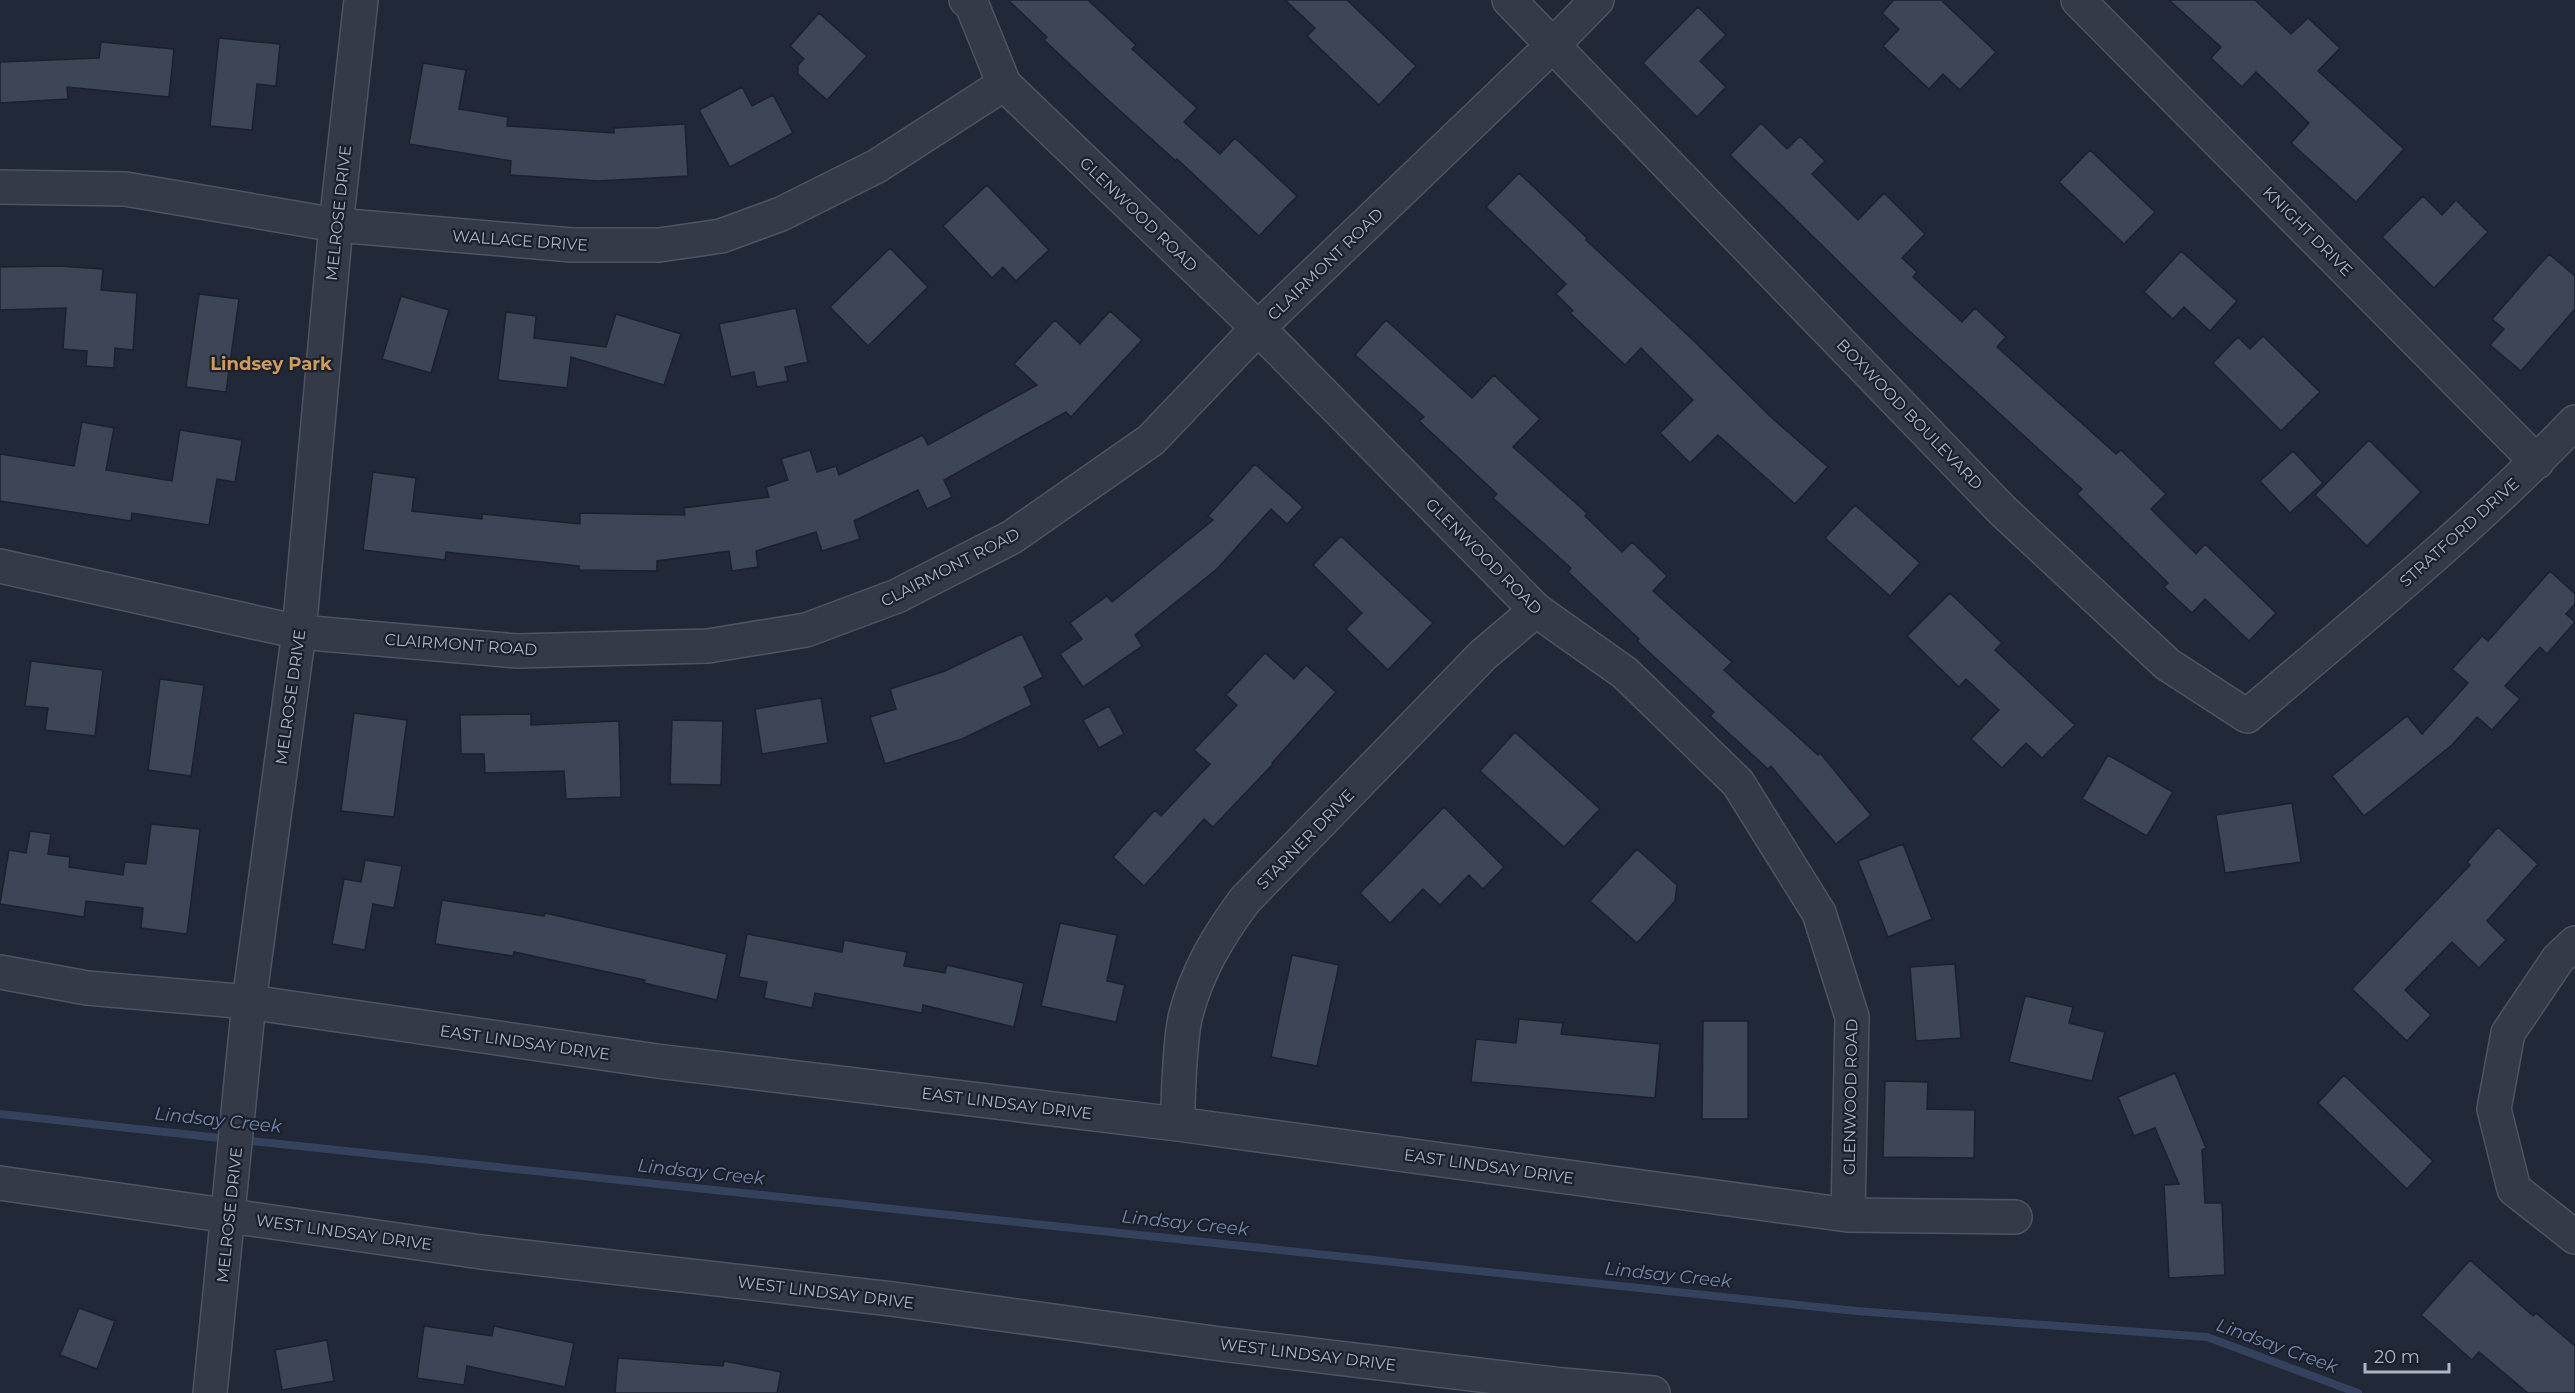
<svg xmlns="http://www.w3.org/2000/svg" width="2575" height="1393" font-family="Montserrat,sans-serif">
	<rect width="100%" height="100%" fill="#212837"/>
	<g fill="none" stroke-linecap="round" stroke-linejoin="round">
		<path stroke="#34425e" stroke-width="8" d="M 0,1114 L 229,1139
			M 242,1140 L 1856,1311 L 2207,1337 L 2358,1393"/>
	</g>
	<path fill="#3d4657" stroke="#1c212e" stroke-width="1.5" d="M 1008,0 L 1088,0 L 1136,45 L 1132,49 L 1197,108 L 1184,122 L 1220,154 L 1235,138 L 1297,196 L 1259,236 L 1177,159 L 1176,161 L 1108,100 L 1044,40 L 1047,37 Z
		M 1285,0 L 1347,0 L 1416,66 L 1379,105 L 1307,36 L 1315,28 Z
		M 1894,0 L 1941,0 L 1996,52 L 1960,90 L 1943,74 L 1929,89 L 1883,46 L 1899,29 L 1882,13 Z
		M 2169,0 L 2255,0 L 2291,34 L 2308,18 L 2340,48 L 2318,71 L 2404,149 L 2356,202 L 2291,143 L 2309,123 L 2256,72 L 2242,87 L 2211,58 L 2221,47 Z
		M 1698,7 L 1726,35 L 1700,61 L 1726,87 L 1697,117 L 1643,63 Z
		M 819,13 L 867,56 L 827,100 L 798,74 L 798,65 L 804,59 L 790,46 Z
		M 219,38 L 280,44 L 276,86 L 257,84 L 252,130 L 210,126 Z
		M 101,42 L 174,49 L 169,97 L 67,87 L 68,99 L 0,103 L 0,62 L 99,58 Z
		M 423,63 L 466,70 L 459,109 L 508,117 L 507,126 L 614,133 L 614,128 L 685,124 L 688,176 L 598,181 L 510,175 L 511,161 L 409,144 Z
		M 742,87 L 752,106 L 773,95 L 793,133 L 730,167 L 699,110 Z
		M 1761,123 L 1787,149 L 1800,136 L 1825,161 L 1812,174 L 1858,220 L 1884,193 L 1925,234 L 1902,258 L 1917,272 L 1913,277 L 1962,322 L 1975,308 L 2006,337 L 1997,347 L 2116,454 L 2121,450 L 2166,494 L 2151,509 L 2196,554 L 2205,544 L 2276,613 L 2249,641 L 2205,599 L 2192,613 L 2164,587 L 2168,583 L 2077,494 L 2082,489 L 1904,326 L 1730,155 Z
		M 2090,150 L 2155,212 L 2124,244 L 2059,182 Z
		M 1519,173 L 1587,238 L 1586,240 L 1694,341 L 1772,418 L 1828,467 L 1795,504 L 1718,435 L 1690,463 L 1660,433 L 1693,400 L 1641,348 L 1625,365 L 1570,313 L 1573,311 L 1556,294 L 1566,284 L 1486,207 Z
		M 987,185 L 1049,250 L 1016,281 L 1003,267 L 992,278 L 943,226 Z
		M 2423,196 L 2442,215 L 2456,200 L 2488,232 L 2434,288 L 2382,237 Z
		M 890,248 L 928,287 L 868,346 L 830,307 Z
		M 2181,251 L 2237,301 L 2210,331 L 2184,307 L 2173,319 L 2144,292 Z
		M 2549,254 L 2575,276 L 2575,309 L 2521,371 L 2490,345 L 2504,329 L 2492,319 Z
		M 58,266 L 103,269 L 101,290 L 137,293 L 133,350 L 115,348 L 114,368 L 86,366 L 87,351 L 63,349 L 66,308 L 0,310 L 0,267 Z
		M 199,294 L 239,299 L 226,392 L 186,387 Z
		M 401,296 L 449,310 L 431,373 L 382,359 Z
		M 796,308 L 808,362 L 785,367 L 788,381 L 757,387 L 754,372 L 731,377 L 719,324 Z
		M 1110,311 L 1142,340 L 1071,417 L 1066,412 L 944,480 L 952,497 L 927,509 L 918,490 L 854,521 L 860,539 L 822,551 L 816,532 L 756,551 L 758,567 L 732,571 L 729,551 L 657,561 L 657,571 L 579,570 L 579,566 L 446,552 L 445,560 L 363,550 L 373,472 L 416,478 L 412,511 L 482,519 L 482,514 L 580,524 L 580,513 L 685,515 L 684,508 L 769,497 L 766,487 L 788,480 L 781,459 L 810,450 L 817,472 L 836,466 L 839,475 L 923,435 L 928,445 L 1037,385 L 1014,364 L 1055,320 L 1080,344 Z
		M 506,312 L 536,316 L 534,338 L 606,347 L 616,314 L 681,334 L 664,385 L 571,357 L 567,388 L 498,380 Z
		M 1386,320 L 1472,398 L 1494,375 L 1540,419 L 1513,447 L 1587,513 L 1585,516 L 1622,552 L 1632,542 L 1667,576 L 1653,591 L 1732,662 L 1724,670 L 1818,755 L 1820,753 L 1871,815 L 1836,844 L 1771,766 L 1768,769 L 1710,716 L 1714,712 L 1637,641 L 1639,639 L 1568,572 L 1571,568 L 1493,498 L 1497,494 L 1419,421 L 1424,417 L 1355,355 Z
		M 2263,336 L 2320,392 L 2281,431 L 2213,363 L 2238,337 L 2250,349 Z
		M 82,422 L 114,428 L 106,470 L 172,481 L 180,430 L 242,440 L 235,482 L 217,479 L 209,525 L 132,513 L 131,521 L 0,501 L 0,454 L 74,466 Z
		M 2369,440 L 2421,492 L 2367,546 L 2315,495 Z
		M 2293,451 L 2323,483 L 2290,513 L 2260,481 Z
		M 1255,464 L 1303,507 L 1287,524 L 1271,509 L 1217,569 L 1135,635 L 1142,646 L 1083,687 L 1060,654 L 1082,639 L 1070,623 L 1107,596 L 1112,602 L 1213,520 L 1208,516 Z
		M 1855,505 L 1920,563 L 1890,596 L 1825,538 Z
		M 1341,536 L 1433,623 L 1388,670 L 1346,629 L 1362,613 L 1313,565 Z
		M 2550,571 L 2575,594 L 2575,604 L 2566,614 L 2575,622 L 2547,654 L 2540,647 L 2505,686 L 2520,699 L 2492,730 L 2477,717 L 2452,745 L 2364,816 L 2332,776 L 2407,716 L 2422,734 L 2468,683 L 2452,669 L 2482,636 L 2488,641 Z
		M 1950,593 L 2002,643 L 1995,650 L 2075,725 L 2042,758 L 2026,743 L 2002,768 L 1971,739 L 1999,710 L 1966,679 L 1959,687 L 1907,636 Z
		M 1022,634 L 1043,677 L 1024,687 L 1032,705 L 962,739 L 885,764 L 870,717 L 896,709 L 890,689 L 945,671 Z
		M 1265,653 L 1294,679 L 1306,665 L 1336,692 L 1272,763 L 1273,764 L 1213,827 L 1204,819 L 1144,886 L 1113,857 L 1155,810 L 1161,816 L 1210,764 L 1194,750 L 1237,705 L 1226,695 Z
		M 31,661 L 103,670 L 95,736 L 45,730 L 48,708 L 25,706 Z
		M 160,679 L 204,685 L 191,776 L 148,770 Z
		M 821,698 L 828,743 L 762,754 L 755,709 Z
		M 1109,706 L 1124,734 L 1099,748 L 1083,720 Z
		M 354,713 L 407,720 L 394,817 L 341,811 Z
		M 531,714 L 531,725 L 619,721 L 621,797 L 566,799 L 564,771 L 485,773 L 484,754 L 461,754 L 460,715 Z
		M 672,720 L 723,721 L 721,785 L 670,784 Z
		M 1515,732 L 1600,809 L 1564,847 L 1480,771 Z
		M 2108,755 L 2173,792 L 2147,836 L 2082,799 Z
		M 2292,803 L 2301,862 L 2225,873 L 2216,815 Z
		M 1444,807 L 1504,867 L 1483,889 L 1469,875 L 1440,905 L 1423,889 L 1390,923 L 1360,893 Z
		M 151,824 L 200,829 L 187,934 L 141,928 L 143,908 L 86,901 L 84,917 L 0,904 L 9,850 L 26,853 L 30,831 L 51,834 L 48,854 L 70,857 L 69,867 L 123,875 L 125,862 L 146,864 Z
		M 2498,827 L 2538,864 L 2487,921 L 2506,940 L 2479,968 L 2452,942 L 2405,990 L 2431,1015 L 2407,1041 L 2352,989 L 2470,865 L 2467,862 Z
		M 1903,844 L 1932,919 L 1888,937 L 1858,861 Z
		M 1637,849 L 1677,885 L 1675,901 L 1637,943 L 1590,901 Z
		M 365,860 L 402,866 L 394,908 L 373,904 L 365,950 L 332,944 L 344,879 L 361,882 Z
		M 442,900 L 544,916 L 545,913 L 727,954 L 717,1000 L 644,983 L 645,980 L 514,952 L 513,956 L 435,944 Z
		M 1060,923 L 1117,935 L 1107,981 L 1125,985 L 1116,1022 L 1041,1006 Z
		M 747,934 L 842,952 L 844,940 L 907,952 L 904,966 L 945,973 L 947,965 L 1024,983 L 1014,1027 L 923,1005 L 922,1013 L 815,993 L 812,1008 L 764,998 L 767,982 L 739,977 Z
		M 1292,955 L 1339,965 L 1317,1066 L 1271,1057 Z
		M 1955,964 L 1961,1038 L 1916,1041 L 1910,967 Z
		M 2025,996 L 2073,1007 L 2069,1023 L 2105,1032 L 2092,1081 L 2009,1062 Z
		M 1519,1019 L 1563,1023 L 1561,1034 L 1660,1044 L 1655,1098 L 1471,1082 L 1476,1039 L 1516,1043 Z
		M 1703,1021 L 1748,1021 L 1748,1119 L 1702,1119 Z
		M 2175,1073 L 2206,1148 L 2202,1150 L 2205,1203 L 2222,1203 L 2225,1275 L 2169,1278 L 2164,1185 L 2179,1184 L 2155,1128 L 2134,1136 L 2118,1097 Z
		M 2344,1075 L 2433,1161 L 2407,1189 L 2318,1103 Z
		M 1885,1081 L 1928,1082 L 1927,1109 L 1975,1110 L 1974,1158 L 1883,1157 Z
		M 2470,1260 L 2533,1316 L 2536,1313 L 2575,1346 L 2575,1393 L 2528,1393 L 2479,1352 L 2472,1360 L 2421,1315 Z
		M 79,1308 L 115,1321 L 97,1369 L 60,1355 Z
		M 424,1326 L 492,1336 L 494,1326 L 574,1343 L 565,1387 L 467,1366 L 464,1385 L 417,1378 Z
		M 327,1340 L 334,1381 L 282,1390 L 275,1350 Z
		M 618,1358 L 723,1366 L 724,1361 L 781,1372 L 777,1393 L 615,1393 Z"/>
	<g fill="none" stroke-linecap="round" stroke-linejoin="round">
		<g stroke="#4e5562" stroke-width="36">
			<path id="minor" d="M 966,0 L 972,5 L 1004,84 L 1258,328 L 1536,610 L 1625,673 L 1738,783 L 1819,913 L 1852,1017 L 1848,1215
				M 1509,0 L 2002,510 L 2167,664 L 2247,716 C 2358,621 2473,528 2575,422
				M 2078,0 L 2537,462
				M 0,187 L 125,189 L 336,225 L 572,245 L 659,245 L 721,236 L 781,214 L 877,166 L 1004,84
				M 0,566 L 299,632 L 517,651 L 708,646 L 806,630 L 897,596 L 1012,537 L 1151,440 L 1258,328 L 1553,45 L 1597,0
				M 2575,943 L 2558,959 L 2508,1033 L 2494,1109 L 2514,1189 L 2575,1237
				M 0,972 L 87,988 L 249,1002 L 657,1061 L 1177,1124 L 1848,1215 L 2015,1217
				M 1177,1124 C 1179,1092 1179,1047 1185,1018 C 1196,973 1218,936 1245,900 L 1483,655 L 1536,610
				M 0,1183 L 481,1252 L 892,1299 L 1221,1344 L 1563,1385 L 1653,1393
				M 210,1393 L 249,1002 L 299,632 L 336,225 L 361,0"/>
		</g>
		<use href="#minor" stroke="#343a48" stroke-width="33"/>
	</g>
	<g text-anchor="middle" stroke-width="4.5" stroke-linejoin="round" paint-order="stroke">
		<g font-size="16" fill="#aeb5c4" stroke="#1a202c">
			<text transform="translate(338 213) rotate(-84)" y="6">MELROSE DRIVE</text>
			<text transform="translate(1139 214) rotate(44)" y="6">GLENWOOD ROAD</text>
			<text transform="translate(2308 231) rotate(45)" y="6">KNIGHT DRIVE</text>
			<text transform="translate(520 240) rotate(4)" y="6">WALLACE DRIVE</text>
			<text transform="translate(1325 264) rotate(-44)" y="6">CLAIRMONT ROAD</text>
			<text transform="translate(1910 414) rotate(46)" y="6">BOXWOOD BOULEVARD</text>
			<text transform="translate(2459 532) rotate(-42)" y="6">STRATFORD DRIVE</text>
			<text transform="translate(1484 556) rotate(45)" y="6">GLENWOOD ROAD</text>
			<text transform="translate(950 567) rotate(-27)" y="6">CLAIRMONT ROAD</text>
			<text transform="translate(461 644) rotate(4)" y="6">CLAIRMONT ROAD</text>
			<text transform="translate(290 697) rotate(-82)" y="6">MELROSE DRIVE</text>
			<text transform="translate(1305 839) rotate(-46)" y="6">STARNER DRIVE</text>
			<text transform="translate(525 1042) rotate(8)" y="6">EAST LINDSAY DRIVE</text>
			<text transform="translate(1850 1097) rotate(-89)" y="6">GLENWOOD ROAD</text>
			<text transform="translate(1007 1103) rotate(7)" y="6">EAST LINDSAY DRIVE</text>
			<text transform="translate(1489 1166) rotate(8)" y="6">EAST LINDSAY DRIVE</text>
			<text transform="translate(229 1215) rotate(-84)" y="6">MELROSE DRIVE</text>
			<text transform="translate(344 1232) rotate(8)" y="6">WEST LINDSAY DRIVE</text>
			<text transform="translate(826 1292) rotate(7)" y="6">WEST LINDSAY DRIVE</text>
			<text transform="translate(1308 1354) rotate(7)" y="6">WEST LINDSAY DRIVE</text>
		</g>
		<g font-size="18" font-weight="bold" fill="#d19b5d" stroke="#1a202c">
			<text x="271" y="370">Lindsey Park</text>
		</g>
		<g font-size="18" font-style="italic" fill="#7688ac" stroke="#1a202c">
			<text transform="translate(218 1120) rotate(6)" y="6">Lindsay Creek</text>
			<text transform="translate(701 1172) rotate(6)" y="6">Lindsay Creek</text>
			<text transform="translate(1185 1223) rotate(6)" y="6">Lindsay Creek</text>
			<text transform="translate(1668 1275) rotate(6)" y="6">Lindsay Creek</text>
			<text transform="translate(2277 1346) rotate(20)" y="6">Lindsay Creek</text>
		</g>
	</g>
	<path d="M2365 1363v9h84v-9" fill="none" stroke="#aeb5c4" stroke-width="3"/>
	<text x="2374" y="1363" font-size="18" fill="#aeb5c4" stroke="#1a202c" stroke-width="4.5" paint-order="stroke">20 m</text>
</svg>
